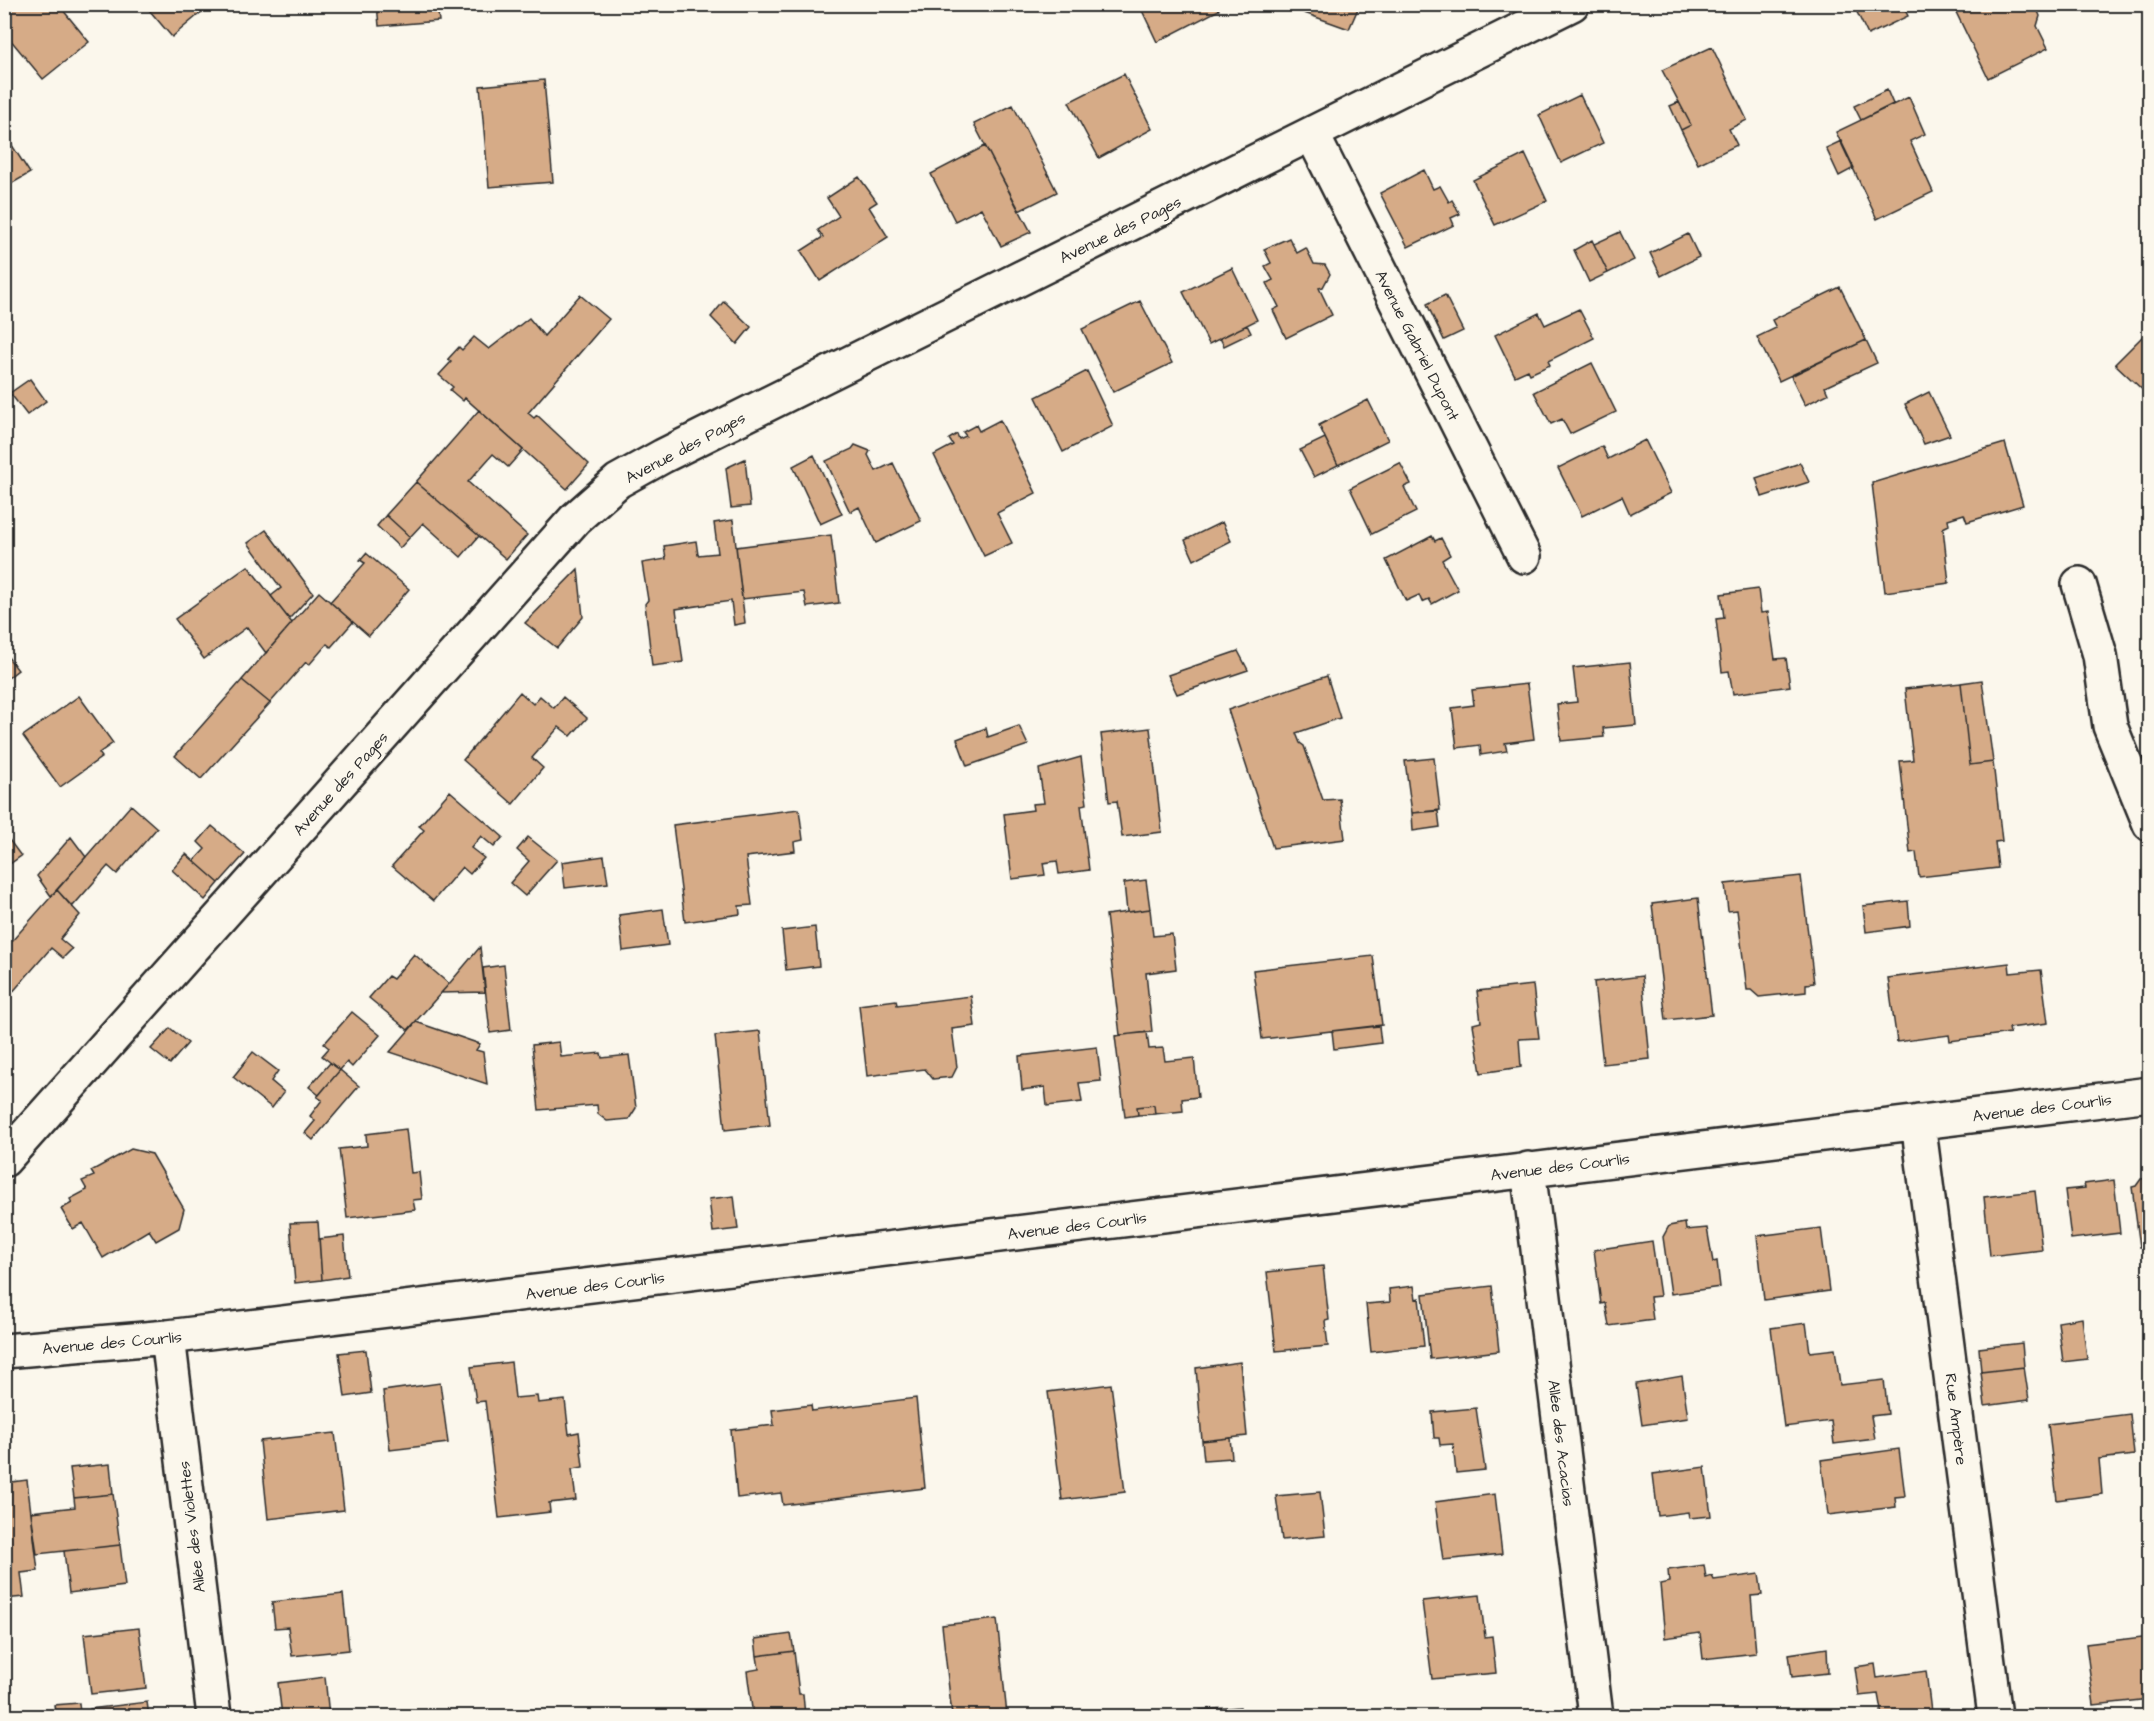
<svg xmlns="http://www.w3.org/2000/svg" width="2154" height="1721" font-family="'Architects Daughter',sans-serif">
	<rect width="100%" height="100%" fill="#fbf7ec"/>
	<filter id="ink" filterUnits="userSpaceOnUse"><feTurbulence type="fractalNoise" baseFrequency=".0167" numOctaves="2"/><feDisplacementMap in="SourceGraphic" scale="12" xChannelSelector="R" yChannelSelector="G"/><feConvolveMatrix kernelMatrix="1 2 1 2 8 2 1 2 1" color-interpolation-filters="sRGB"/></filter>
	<g filter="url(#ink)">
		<path fill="#d6ab87" stroke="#2b2b2b" stroke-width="1.5" d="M 18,4 L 58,4 L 89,42 L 43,79 L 4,32 L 4,15 Z
			M 144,4 L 211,4 L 172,37 Z
			M 377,4 L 437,4 L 439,21 L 379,26 Z
			M 1139,4 L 1216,4 L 1219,10 L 1157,42 Z
			M 1298,4 L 1360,4 L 1349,29 L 1296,10 Z
			M 1853,4 L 1902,4 L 1908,16 L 1868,35 Z
			M 1962,4 L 2035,4 L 2040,16 L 2037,26 L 2048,48 L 1988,78 L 1954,8 Z
			M 1712,47 L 1747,120 L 1729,129 L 1737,145 L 1698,164 L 1681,130 L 1691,125 L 1662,70 Z
			M 1124,74 L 1152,129 L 1099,158 L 1069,102 Z
			M 544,80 L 553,182 L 489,187 L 480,86 Z
			M 1887,90 L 1893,104 L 1861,120 L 1854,106 Z
			M 1580,95 L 1603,143 L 1561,163 L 1539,115 Z
			M 1909,97 L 1925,134 L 1910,141 L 1933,192 L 1877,219 L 1836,132 Z
			M 1679,102 L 1691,125 L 1681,130 L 1670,106 Z
			M 1013,105 L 1057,192 L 1019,211 L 974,124 Z
			M 4,133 L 30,173 L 4,188 Z
			M 1841,141 L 1854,168 L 1839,176 L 1826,148 Z
			M 985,146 L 1031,232 L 1001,246 L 981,208 L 955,221 L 931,174 Z
			M 1525,154 L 1547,201 L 1495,225 L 1473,180 Z
			M 1424,170 L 1433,189 L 1440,186 L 1449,202 L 1452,200 L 1460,214 L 1451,218 L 1454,225 L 1408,247 L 1380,193 Z
			M 859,177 L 877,202 L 869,207 L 888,237 L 820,281 L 801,251 L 823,237 L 818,230 L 839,216 L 827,198 Z
			M 1620,232 L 1634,260 L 1608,273 L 1594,244 Z
			M 1688,234 L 1699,257 L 1661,276 L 1650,253 Z
			M 1289,238 L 1297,253 L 1306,248 L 1314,264 L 1325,265 L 1330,274 L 1323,287 L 1319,288 L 1332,315 L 1286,338 L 1273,310 L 1279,307 L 1267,283 L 1273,280 L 1265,266 L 1271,263 L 1264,249 Z
			M 1592,240 L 1608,273 L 1589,282 L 1574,250 Z
			M 1232,268 L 1257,320 L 1209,344 L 1183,292 Z
			M 1840,287 L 1866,340 L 1779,381 L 1757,337 L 1776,328 L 1772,320 Z
			M 580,295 L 609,319 L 528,413 L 534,418 L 537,415 L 589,464 L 567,489 L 465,398 L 463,401 L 450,390 L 453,387 L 439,375 L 451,362 L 448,359 L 459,347 L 462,350 L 474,337 L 489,349 L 529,318 L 544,336 Z
			M 1445,295 L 1463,331 L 1444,340 L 1427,304 Z
			M 724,301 L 751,327 L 737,344 L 711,317 Z
			M 1140,301 L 1172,363 L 1113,392 L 1082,329 Z
			M 1579,309 L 1594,338 L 1548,361 L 1550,365 L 1530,374 L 1528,370 L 1515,376 L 1495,335 L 1539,313 L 1545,325 Z
			M 1247,325 L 1251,333 L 1224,346 L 1220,338 Z
			M 2150,329 L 2150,392 L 2147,394 L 2115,364 Z
			M 1866,340 L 1877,363 L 1825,387 L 1828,394 L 1805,405 L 1791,376 Z
			M 1592,363 L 1616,412 L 1570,434 L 1562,419 L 1551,424 L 1534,392 Z
			M 1087,371 L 1113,426 L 1063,452 L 1036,397 Z
			M 30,379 L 46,401 L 27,415 L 10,393 Z
			M 1929,392 L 1950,435 L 1924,444 L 1905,404 Z
			M 1368,400 L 1388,440 L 1338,465 L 1319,425 Z
			M 479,410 L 523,450 L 508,467 L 493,454 L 468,482 L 527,535 L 506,559 L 416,482 Z
			M 1000,420 L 1036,493 L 997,513 L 1012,543 L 984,556 L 934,455 L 953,445 L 949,439 L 957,434 L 959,439 L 966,436 L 963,432 L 976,425 L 979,431 Z
			M 1325,438 L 1338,465 L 1314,477 L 1300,450 Z
			M 1645,440 L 1671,493 L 1630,514 L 1622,496 L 1582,516 L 1558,468 L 1602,446 L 1608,459 Z
			M 2005,443 L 2023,505 L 1967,522 L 1964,514 L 1948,519 L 1949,525 L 1943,528 L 1949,583 L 1885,592 L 1872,483 Z
			M 855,445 L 870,451 L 868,455 L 876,471 L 893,463 L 921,521 L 876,543 L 859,507 L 850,512 L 826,461 L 852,449 Z
			M 814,455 L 842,514 L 820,524 L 793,466 Z
			M 745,459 L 750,506 L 731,508 L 726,468 Z
			M 1400,463 L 1411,484 L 1404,487 L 1416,512 L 1372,534 L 1350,488 Z
			M 1800,463 L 1809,482 L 1762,497 L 1756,478 Z
			M 416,482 L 479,536 L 461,557 L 423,523 L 410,537 L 386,515 Z
			M 386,515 L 410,537 L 400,548 L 377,526 Z
			M 733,520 L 745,623 L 734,625 L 731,601 L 676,609 L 683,662 L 652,666 L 645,604 L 648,600 L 642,563 L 666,559 L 664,546 L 696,541 L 698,555 L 718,553 L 714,523 Z
			M 1222,522 L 1231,541 L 1194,560 L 1185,540 Z
			M 266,530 L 313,593 L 289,619 L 271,596 L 281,588 L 248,543 Z
			M 831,535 L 839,603 L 807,607 L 804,592 L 742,599 L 736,547 Z
			M 1432,536 L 1435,541 L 1441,538 L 1450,555 L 1442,560 L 1458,590 L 1432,604 L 1429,599 L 1422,602 L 1419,595 L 1406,601 L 1386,560 Z
			M 366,553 L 409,589 L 369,636 L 330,602 L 365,563 L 360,560 Z
			M 248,566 L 292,623 L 266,653 L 247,627 L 204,659 L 175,619 Z
			M 578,569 L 583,617 L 557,648 L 525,623 Z
			M 1758,589 L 1761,613 L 1768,612 L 1775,659 L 1786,658 L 1790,686 L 1733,694 L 1729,671 L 1722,672 L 1716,619 L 1724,618 L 1721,594 Z
			M 319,592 L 353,622 L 331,647 L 327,644 L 309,665 L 306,662 L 270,703 L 242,680 Z
			M 1238,651 L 1248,670 L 1177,694 L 1168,675 Z
			M 4,652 L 18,670 L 4,681 Z
			M 1630,662 L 1636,725 L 1603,728 L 1604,737 L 1561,741 L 1557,704 L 1577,702 L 1573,668 Z
			M 1327,676 L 1340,718 L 1296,733 L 1300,743 L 1304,746 L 1323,800 L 1340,799 L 1345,839 L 1273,848 L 1228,710 Z
			M 242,680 L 270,703 L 201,779 L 175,756 Z
			M 1982,680 L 1993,762 L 1970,765 L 1961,683 Z
			M 1961,683 L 1970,765 L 1993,762 L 2002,841 L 1995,842 L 1998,868 L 1919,877 L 1916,852 L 1910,853 L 1900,761 L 1913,760 L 1905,689 Z
			M 1527,684 L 1534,739 L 1505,743 L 1507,751 L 1481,755 L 1480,745 L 1457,748 L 1452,708 L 1474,705 L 1472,690 Z
			M 520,692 L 533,704 L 540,696 L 554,708 L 563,697 L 587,718 L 571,736 L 559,727 L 532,758 L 543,768 L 513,804 L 463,760 Z
			M 79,696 L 113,743 L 99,753 L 102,757 L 60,787 L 23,736 Z
			M 1019,726 L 1028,745 L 967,766 L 957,739 L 986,728 L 988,737 Z
			M 1150,728 L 1162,832 L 1122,837 L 1117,801 L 1109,802 L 1101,734 Z
			M 1081,757 L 1087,804 L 1081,805 L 1089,870 L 1059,874 L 1057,861 L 1043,863 L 1045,875 L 1012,879 L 1004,814 L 1033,810 L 1032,804 L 1044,803 L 1039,769 Z
			M 1434,758 L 1440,810 L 1412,813 L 1405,761 Z
			M 450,791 L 503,837 L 494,847 L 481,836 L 471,848 L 484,858 L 470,874 L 462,867 L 433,901 L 392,866 L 424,830 L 419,826 Z
			M 131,805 L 157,828 L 117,874 L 108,866 L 72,907 L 57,890 Z
			M 799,809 L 803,840 L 794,842 L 795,851 L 746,857 L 752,905 L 739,906 L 740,914 L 685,922 L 673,825 Z
			M 1438,811 L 1440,827 L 1413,831 L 1412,813 Z
			M 212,826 L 245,854 L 219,883 L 194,861 L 205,849 L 198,842 Z
			M 4,833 L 21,856 L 4,868 Z
			M 71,837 L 86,857 L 51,896 L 37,876 Z
			M 528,837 L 557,860 L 525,896 L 510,883 L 529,861 L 517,850 Z
			M 186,854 L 219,883 L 205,900 L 172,870 Z
			M 604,856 L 608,883 L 565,888 L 562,862 Z
			M 1801,876 L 1814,983 L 1806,984 L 1806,992 L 1759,997 L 1751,990 L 1747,990 L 1737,910 L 1728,911 L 1725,884 Z
			M 1146,880 L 1150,909 L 1127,912 L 1124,883 Z
			M 57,890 L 80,915 L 60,939 L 72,949 L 63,958 L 51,948 L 4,1002 L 4,950 Z
			M 1698,898 L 1712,1015 L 1666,1020 L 1652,904 Z
			M 1908,901 L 1910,926 L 1866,932 L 1863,906 Z
			M 663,909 L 668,945 L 623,951 L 619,915 Z
			M 1150,909 L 1153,936 L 1172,934 L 1176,969 L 1146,973 L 1152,1032 L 1120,1035 L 1106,915 Z
			M 815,927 L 819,966 L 786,970 L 782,931 Z
			M 480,947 L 485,992 L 441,993 L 449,984 Z
			M 414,954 L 449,984 L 408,1030 L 369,998 L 388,976 L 393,979 Z
			M 1373,956 L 1382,1025 L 1262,1039 L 1253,970 Z
			M 2009,963 L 2010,973 L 2041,970 L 2048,1023 L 2009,1028 L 2010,1033 L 1950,1041 L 1949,1035 L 1897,1042 L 1888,978 Z
			M 504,965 L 511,1030 L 490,1033 L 483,968 Z
			M 1642,976 L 1650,1059 L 1603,1064 L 1594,982 Z
			M 1533,985 L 1539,1038 L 1519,1039 L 1521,1067 L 1481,1073 L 1473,1024 L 1481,1022 L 1477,991 Z
			M 971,996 L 975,1026 L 952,1029 L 957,1067 L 952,1077 L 933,1079 L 925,1069 L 867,1076 L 859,1005 L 896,1000 L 897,1005 Z
			M 352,1012 L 380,1035 L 352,1067 L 347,1062 L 340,1070 L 322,1056 L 329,1048 L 324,1044 Z
			M 416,1022 L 480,1044 L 476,1050 L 483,1052 L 487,1084 L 390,1052 Z
			M 1379,1026 L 1381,1043 L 1334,1049 L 1332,1031 Z
			M 170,1028 L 188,1043 L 170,1064 L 151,1049 Z
			M 760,1031 L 770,1125 L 725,1130 L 715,1036 Z
			M 1147,1032 L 1149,1049 L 1163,1048 L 1165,1061 L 1194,1058 L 1198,1097 L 1182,1099 L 1183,1111 L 1155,1114 L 1154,1105 L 1137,1107 L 1138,1115 L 1125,1117 L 1115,1036 Z
			M 559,1042 L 561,1057 L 601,1053 L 602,1058 L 629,1055 L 636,1108 L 629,1119 L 607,1121 L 598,1114 L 597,1105 L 539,1110 L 532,1045 Z
			M 1097,1047 L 1101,1081 L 1079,1083 L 1082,1102 L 1047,1106 L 1045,1087 L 1022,1090 L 1019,1056 Z
			M 253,1052 L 278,1071 L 271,1081 L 284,1092 L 272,1108 L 233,1077 Z
			M 330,1063 L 340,1070 L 319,1095 L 309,1087 Z
			M 340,1070 L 359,1086 L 313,1140 L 305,1133 L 315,1121 L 310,1116 L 322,1100 L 317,1097 Z
			M 1154,1105 L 1155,1114 L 1138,1115 L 1137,1107 Z
			M 406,1129 L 411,1173 L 419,1172 L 422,1199 L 413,1200 L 415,1210 L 347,1218 L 339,1149 L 367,1146 L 366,1134 Z
			M 131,1149 L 152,1154 L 184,1209 L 179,1228 L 156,1241 L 149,1230 L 103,1258 L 83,1223 L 73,1229 L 61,1209 L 72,1203 L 70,1199 L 87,1190 L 82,1181 L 94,1176 L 91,1171 Z
			M 2150,1178 L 2150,1245 L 2140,1247 L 2132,1187 L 2136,1186 L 2141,1179 Z
			M 2114,1180 L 2120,1233 L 2071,1239 L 2065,1190 L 2085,1188 L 2084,1184 Z
			M 2035,1191 L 2042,1250 L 1990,1256 L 1984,1197 Z
			M 734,1196 L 738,1229 L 713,1232 L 709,1199 Z
			M 318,1222 L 322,1280 L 295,1283 L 290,1223 Z
			M 1685,1223 L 1686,1230 L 1707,1228 L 1713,1262 L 1717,1261 L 1720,1287 L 1671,1294 L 1663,1237 L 1669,1226 Z
			M 1821,1228 L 1829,1291 L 1764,1300 L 1757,1236 Z
			M 344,1236 L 348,1276 L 322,1280 L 319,1239 Z
			M 1652,1241 L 1660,1296 L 1650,1297 L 1653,1320 L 1609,1326 L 1605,1303 L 1601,1304 L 1594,1250 Z
			M 1323,1266 L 1329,1320 L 1325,1321 L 1328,1346 L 1276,1351 L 1267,1272 Z
			M 1414,1286 L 1416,1299 L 1419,1298 L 1424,1346 L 1371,1352 L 1366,1304 L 1390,1302 L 1389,1289 Z
			M 1492,1286 L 1499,1351 L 1430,1359 L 1423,1294 Z
			M 2082,1318 L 2087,1359 L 2063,1362 L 2058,1322 Z
			M 1806,1323 L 1810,1352 L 1835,1349 L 1840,1385 L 1884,1380 L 1888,1414 L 1871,1416 L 1875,1439 L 1834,1444 L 1831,1421 L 1784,1427 L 1771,1328 Z
			M 2022,1343 L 2024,1367 L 1981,1372 L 1979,1348 Z
			M 366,1350 L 371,1393 L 345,1397 L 339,1353 Z
			M 511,1362 L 515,1398 L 537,1396 L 538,1403 L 565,1400 L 569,1434 L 579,1432 L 583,1467 L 572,1469 L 576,1500 L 549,1503 L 550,1512 L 499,1518 L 485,1401 L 476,1402 L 471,1367 Z
			M 1240,1362 L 1247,1436 L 1202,1441 L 1196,1368 Z
			M 2024,1367 L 2029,1400 L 1985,1406 L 1981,1372 Z
			M 1682,1376 L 1688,1418 L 1642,1425 L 1636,1384 Z
			M 440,1383 L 448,1443 L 390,1450 L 383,1391 Z
			M 1111,1384 L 1125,1492 L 1062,1500 L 1048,1392 Z
			M 916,1398 L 925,1488 L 783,1505 L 781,1493 L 737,1498 L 731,1430 L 774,1425 L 772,1410 L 811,1405 L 812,1411 Z
			M 1476,1408 L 1485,1470 L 1456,1473 L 1453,1444 L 1440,1445 L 1439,1438 L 1434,1438 L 1432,1412 Z
			M 2130,1414 L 2134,1455 L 2099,1459 L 2102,1494 L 2057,1500 L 2048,1424 Z
			M 335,1433 L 344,1510 L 268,1519 L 260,1441 Z
			M 1230,1438 L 1232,1458 L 1204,1460 L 1202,1441 Z
			M 1899,1449 L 1905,1496 L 1895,1497 L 1896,1507 L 1828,1515 L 1821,1460 Z
			M 110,1464 L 113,1494 L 74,1498 L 70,1468 Z
			M 1705,1467 L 1711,1516 L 1689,1518 L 1688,1512 L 1658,1516 L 1653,1474 Z
			M 27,1480 L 38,1571 L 21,1573 L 24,1597 L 4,1599 L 4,1483 Z
			M 1320,1492 L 1325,1536 L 1282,1540 L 1276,1496 Z
			M 113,1494 L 120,1545 L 37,1554 L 31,1512 L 75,1507 L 74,1498 Z
			M 1495,1494 L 1502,1554 L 1443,1560 L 1435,1502 Z
			M 120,1545 L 125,1586 L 69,1593 L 64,1551 Z
			M 1704,1565 L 1706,1578 L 1712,1576 L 1714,1580 L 1759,1574 L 1762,1595 L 1751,1596 L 1756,1653 L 1703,1659 L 1700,1633 L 1665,1638 L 1660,1584 L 1669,1582 L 1668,1570 Z
			M 343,1594 L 349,1650 L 292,1656 L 288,1627 L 275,1628 L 272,1602 Z
			M 1480,1595 L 1485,1637 L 1492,1636 L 1496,1673 L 1432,1679 L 1422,1601 Z
			M 997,1619 L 1007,1715 L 952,1716 L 942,1625 Z
			M 139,1628 L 146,1688 L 91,1694 L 84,1634 Z
			M 791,1634 L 794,1651 L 757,1656 L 755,1639 Z
			M 2150,1636 L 2150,1699 L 2094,1705 L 2086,1644 Z
			M 1827,1648 L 1828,1673 L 1792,1677 L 1789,1654 Z
			M 794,1651 L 799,1694 L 803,1694 L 805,1716 L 753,1716 L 747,1671 L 759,1669 L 757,1656 Z
			M 1875,1664 L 1877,1678 L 1926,1671 L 1931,1712 L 1898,1716 L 1882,1716 L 1878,1694 L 1859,1696 L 1855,1667 Z
			M 325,1677 L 329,1716 L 282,1716 L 278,1683 Z
			M 147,1702 L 149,1716 L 91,1716 L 90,1709 Z
			M 79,1703 L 80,1713 L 72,1714 L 72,1716 L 56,1716 L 54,1705 Z
			M 1240,1707 L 1241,1716 L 1201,1716 L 1200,1710 Z"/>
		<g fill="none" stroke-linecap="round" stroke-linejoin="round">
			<g stroke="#2b2b2b" stroke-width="38">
				<path id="street" d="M 1312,134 L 1524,556
					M 2079,584 L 2100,655 L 2110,726 L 2150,824
					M 1918,1122 L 1995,1716
					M 4,1160 L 575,519 L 618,481 L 663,456 L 1572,4
					M 1528,1169 L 1596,1716
					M 168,1337 L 214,1716
					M 4,1351 L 168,1337 L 2150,1094"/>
			</g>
			<use href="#street" stroke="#fbf7ec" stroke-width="33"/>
		</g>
	</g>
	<g text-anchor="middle" stroke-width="6" stroke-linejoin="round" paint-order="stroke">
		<g font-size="16" fill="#2b2b2b" stroke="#fbf7ec">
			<text transform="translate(1120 229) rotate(-26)" y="6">Avenue des Pages</text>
			<text transform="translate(1418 345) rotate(63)" y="6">Avenue Gabriel Dupont</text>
			<text transform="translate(685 447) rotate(-28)" y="6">Avenue des Pages</text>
			<text transform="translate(340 783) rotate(-48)" y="6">Avenue des Pages</text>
			<text transform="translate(2042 1107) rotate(-7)" y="6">Avenue des Courlis</text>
			<text transform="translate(1560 1166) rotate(-7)" y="6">Avenue des Courlis</text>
			<text transform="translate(1077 1225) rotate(-7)" y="6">Avenue des Courlis</text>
			<text transform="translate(595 1285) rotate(-7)" y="6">Avenue des Courlis</text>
			<text transform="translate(112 1342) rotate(-5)" y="6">Avenue des Courlis</text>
			<text transform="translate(1957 1419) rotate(83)" y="6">Rue Ampère</text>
			<text transform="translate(1562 1443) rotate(83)" y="6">Allée des Acacias</text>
			<text transform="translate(191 1527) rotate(-97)" y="6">Allée des Violettes</text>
		</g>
	</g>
	<rect width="2154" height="1721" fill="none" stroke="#fbf7ec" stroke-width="24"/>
	<rect x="12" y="12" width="2130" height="1697" fill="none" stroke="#2b2b2b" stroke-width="2" filter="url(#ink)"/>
</svg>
